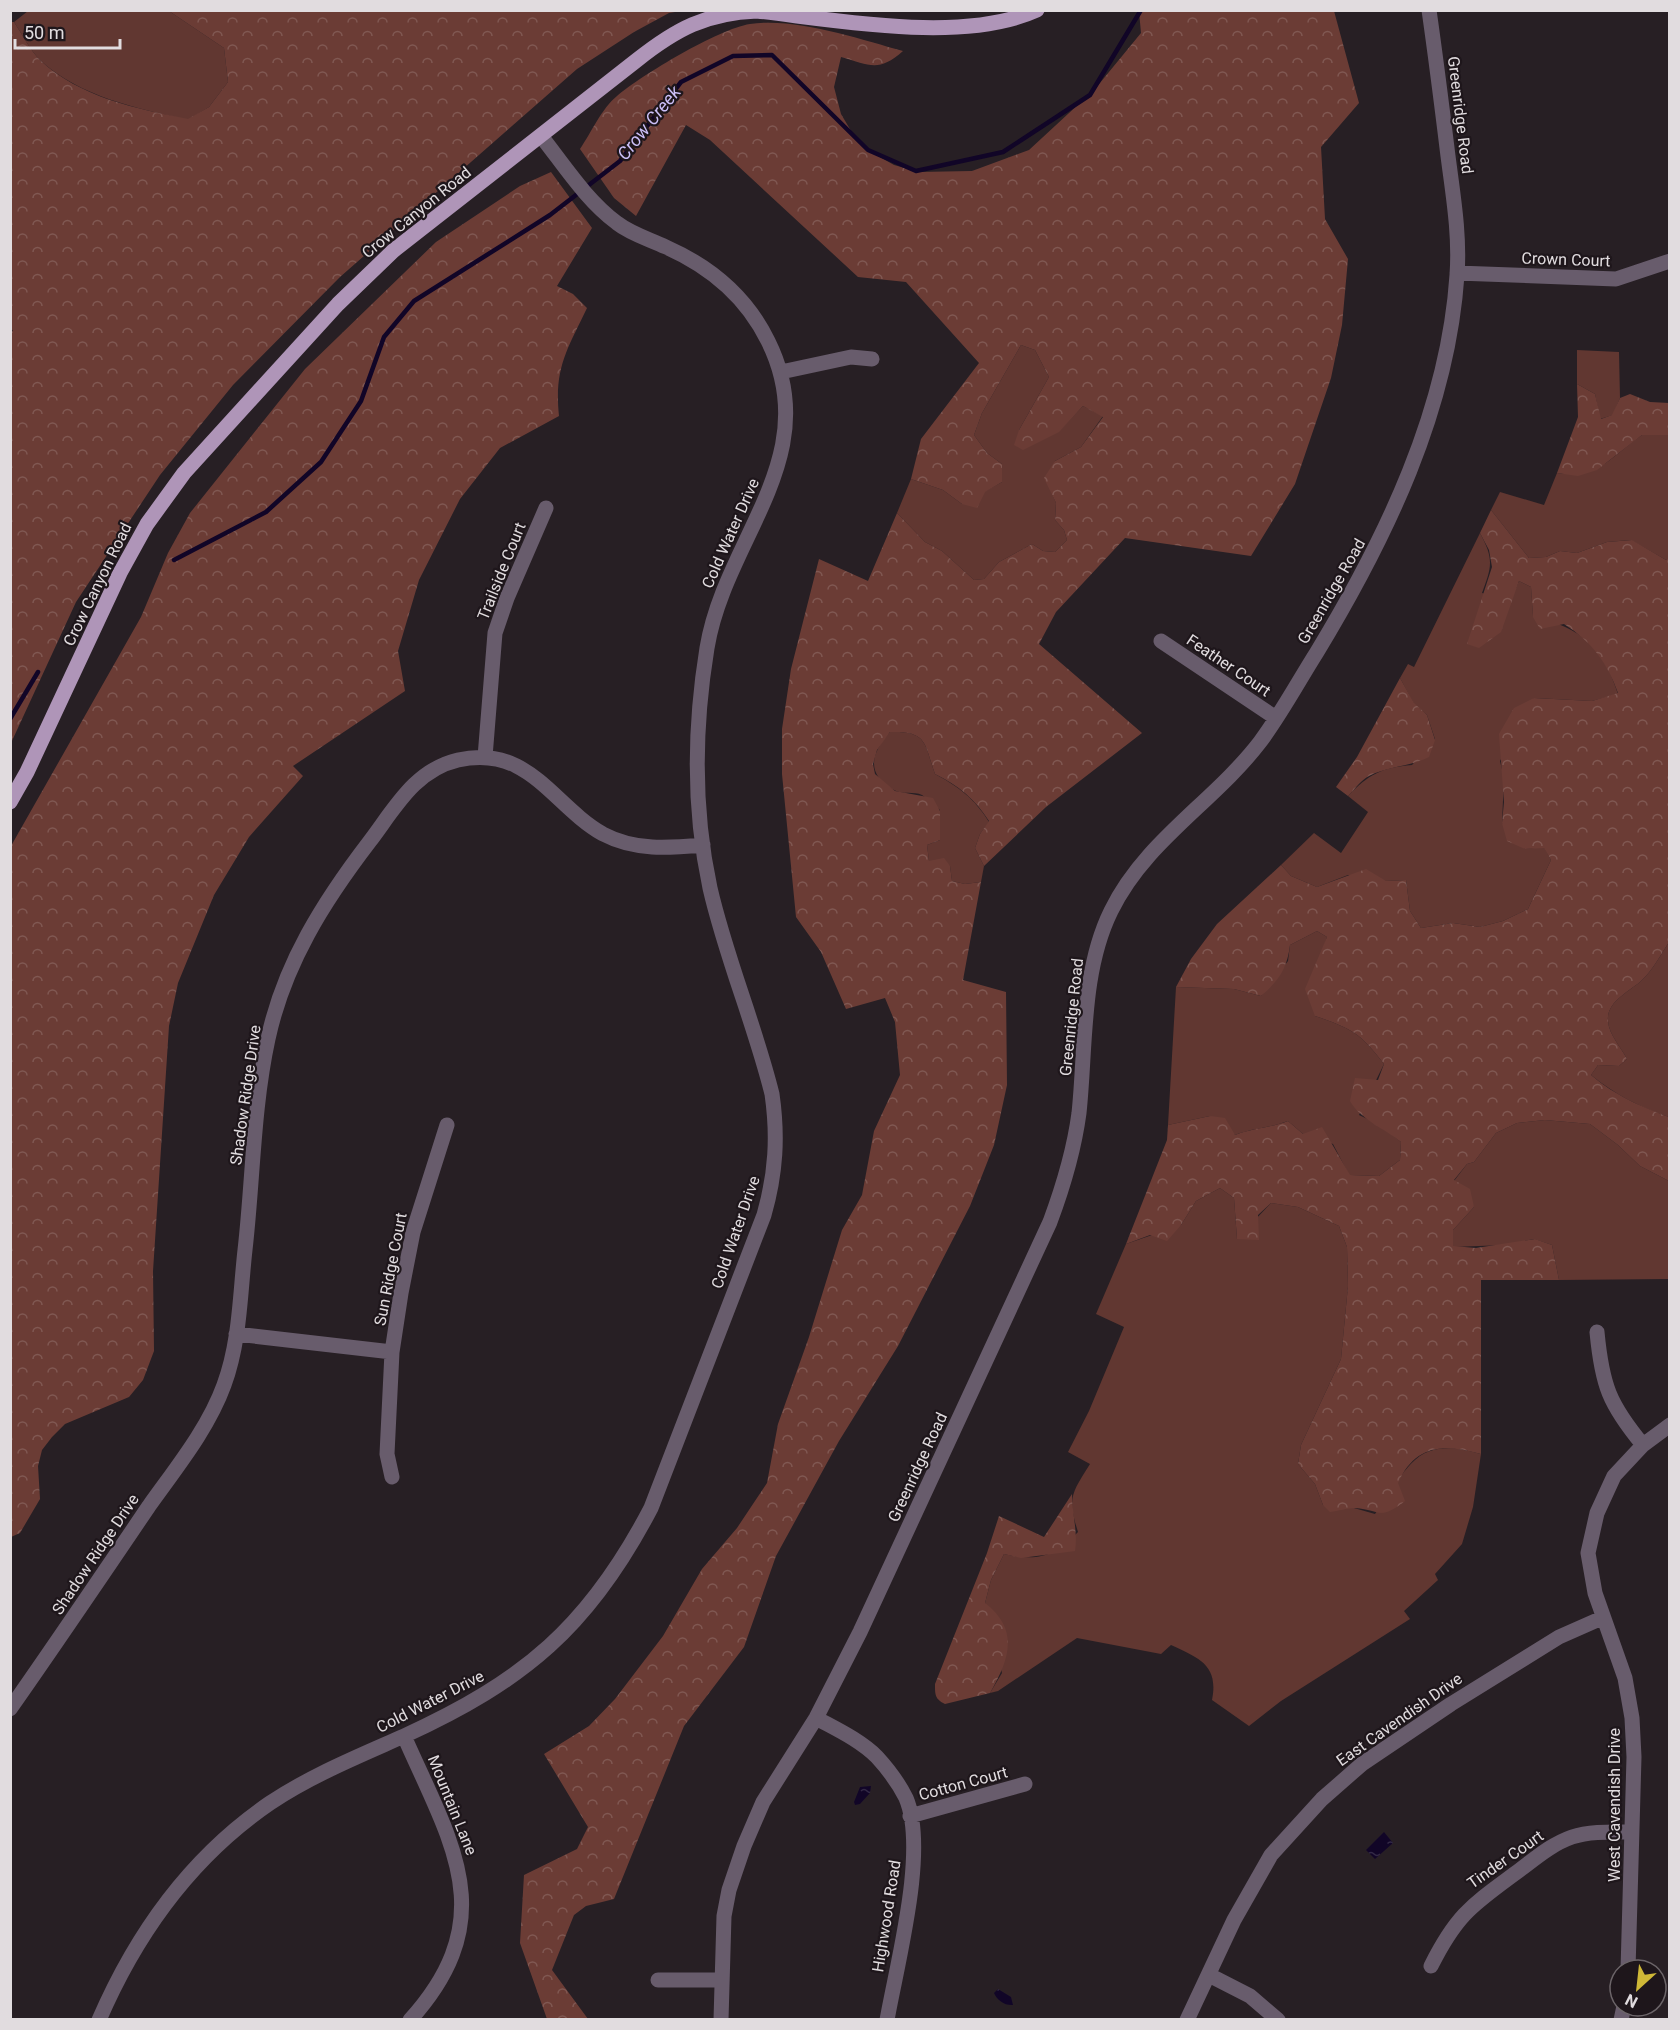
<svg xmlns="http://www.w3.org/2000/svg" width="1680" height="2030" font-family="Roboto,sans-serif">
	<defs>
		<pattern id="forest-crowns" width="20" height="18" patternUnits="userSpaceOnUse" patternTransform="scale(1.5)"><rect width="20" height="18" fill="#6b3c35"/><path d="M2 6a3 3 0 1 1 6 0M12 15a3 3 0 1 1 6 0" fill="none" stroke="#805852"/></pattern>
		<pattern id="water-ripples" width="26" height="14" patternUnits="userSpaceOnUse" patternTransform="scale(1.5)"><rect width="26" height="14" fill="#110527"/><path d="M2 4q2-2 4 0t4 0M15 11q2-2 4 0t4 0" fill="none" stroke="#332946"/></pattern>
	</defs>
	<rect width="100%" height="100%" fill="#271f24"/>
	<path fill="#613731" d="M 28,11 L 169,11 L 224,48 L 228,82 L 209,107 L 188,120 C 137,108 80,97 40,60 C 30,50 22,34 14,22 Z
		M 1021,345 L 1035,350 L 1049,377 L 1019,430 L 1058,432 L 1083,406 L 1103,416 L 1081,447 L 1055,461 L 1050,489 L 1056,503 L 1055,520 L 1064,530 L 1067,540 L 1055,552 L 1043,551 L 1032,544 L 999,562 L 984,579 L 974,580 L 942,551 L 925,542 L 897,513 L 911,479 L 943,490 L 962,504 L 1002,482 L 1002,464 L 987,453 L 974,435 L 982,413 Z
		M 1577,350 L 1619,352 L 1620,398 L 1613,415 L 1600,419 L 1595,394 L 1577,384 Z
		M 1642,435 L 1669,435 L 1670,557 L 1666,560 L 1631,540 L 1607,542 L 1577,553 L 1560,551 L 1546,557 L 1529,558 L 1491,510 L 1500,492 L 1544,505 L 1557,473 C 1599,479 1609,458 1642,435 Z
		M 1480,533 C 1494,559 1492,566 1482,593 L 1511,600 L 1519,581 L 1531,587 L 1533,616 C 1582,629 1602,645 1618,694 L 1592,701 L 1534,698 L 1500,761 L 1504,778 L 1502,823 L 1525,849 L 1544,847 L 1551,860 L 1528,909 L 1503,921 L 1480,927 L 1453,923 L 1421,928 L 1410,911 L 1406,880 L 1386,881 L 1348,875 L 1317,887 L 1291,876 L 1281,865 L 1314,833 L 1341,853 L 1368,812 L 1348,796 C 1369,774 1381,768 1412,765 L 1435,739 L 1427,715 L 1414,704 L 1400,678 L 1408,664 L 1414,667 Z
		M 890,732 C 928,731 924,743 935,774 C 959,787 975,799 989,822 L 980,834 L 975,848 L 984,866 L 981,882 L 965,884 L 952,881 L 950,866 L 929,861 L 927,845 L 940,840 L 940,810 C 935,806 928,799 922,795 C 914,791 902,795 894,790 C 865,774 871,753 890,732 Z
		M 1317,931 L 1327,937 L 1320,960 L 1315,1016 C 1353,1029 1360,1033 1384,1064 L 1359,1115 L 1380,1125 L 1401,1142 L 1400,1160 L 1379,1176 L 1349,1175 L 1333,1144 L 1303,1134 L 1288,1121 C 1270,1128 1252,1128 1235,1135 L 1210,1116 L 1168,1125 L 1176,987 L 1234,989 L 1261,996 L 1288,961 L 1290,945 Z
		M 1669,942 L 1669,1117 C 1639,1107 1616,1095 1591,1075 L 1598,1065 L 1619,1066 L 1627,1059 C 1621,1047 1609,1035 1608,1021 C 1606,1001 1631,991 1642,980 C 1653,970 1661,954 1669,942 Z
		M 1545,1120 L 1590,1124 L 1618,1145 L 1640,1166 L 1669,1181 L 1669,1279 L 1559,1280 L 1552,1245 L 1534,1239 L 1505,1245 L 1453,1247 L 1453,1230 L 1474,1207 L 1454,1181 L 1467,1164 L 1474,1162 L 1496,1133 L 1517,1123 Z
		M 1220,1188 L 1234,1198 L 1237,1239 L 1271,1203 L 1298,1207 L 1339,1226 L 1347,1247 L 1348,1286 L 1341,1359 L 1301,1445 L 1298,1464 L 1315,1484 L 1323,1505 L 1354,1508 L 1375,1514 C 1409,1468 1414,1434 1481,1454 L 1473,1507 L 1462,1544 L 1435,1574 L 1438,1580 L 1404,1611 L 1410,1619 L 1281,1701 L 1249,1726 L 1212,1700 C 1219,1665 1199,1658 1171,1645 L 1161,1654 L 1077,1638 L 998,1691 L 990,1693 L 1002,1673 L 985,1603 L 991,1580 L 1004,1554 C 1039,1562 1054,1556 1078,1532 C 1067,1497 1072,1493 1090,1464 L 1068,1452 L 1089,1411 L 1124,1327 L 1096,1314 L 1126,1244 L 1181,1225 L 1196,1201 Z"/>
	<path fill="url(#forest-crowns)" d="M 169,11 L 681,11 L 669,13 L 634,32 L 577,69 L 340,277 L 233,385 L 160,475 L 76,602 L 11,743 L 10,332 L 13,331 L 10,327 L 11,22 L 14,22 C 22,34 30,50 40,60 C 79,97 137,109 188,119 L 209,107 L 228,82 L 224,48 Z
		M 1139,11 L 1334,11 L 1359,103 L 1321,147 L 1325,219 L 1348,259 L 1342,325 L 1331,378 L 1295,484 L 1251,556 L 1125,538 L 1056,612 L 1039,644 L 1142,733 L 1046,807 L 984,866 L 975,848 L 980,834 L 989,821 C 975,799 959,786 935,774 C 924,743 928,731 890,732 L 877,750 L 873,764 L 875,774 L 895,791 L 933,798 L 940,811 L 940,840 L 927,845 L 929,861 L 944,858 L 950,866 L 952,881 L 965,884 L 981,882 L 963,980 L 1006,992 L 1007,1085 L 994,1145 L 970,1206 L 898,1346 L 839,1441 L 776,1556 L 744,1647 L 684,1726 L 614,1899 L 586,1906 L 574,1915 L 552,1970 L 588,2019 L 547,2019 L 520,1943 L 524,1875 L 577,1849 L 588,1827 L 544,1754 L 589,1726 L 615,1699 L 663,1636 L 702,1569 L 737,1528 L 767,1483 L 778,1424 L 809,1337 L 842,1230 L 862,1195 L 874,1131 L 900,1075 L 895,1022 L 885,998 L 846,1009 L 821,952 L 796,917 L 782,774 L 782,729 L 791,669 L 819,559 L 868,581 L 897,513 L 925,542 L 942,551 L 974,580 L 984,579 L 999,562 L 1032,544 L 1043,551 L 1055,552 L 1067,540 L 1064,530 L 1055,520 L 1056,503 L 1044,478 L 1055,461 L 1081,447 L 1103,417 L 1083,406 L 1059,432 L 1023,450 L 1014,445 L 1019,430 L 1049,377 L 1035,350 L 1021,345 L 982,413 L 974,435 L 987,453 L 1002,464 L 1002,482 L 985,492 L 977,508 L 962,504 L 943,490 L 911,479 L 921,439 L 979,363 L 906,282 L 858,277 L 710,140 L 686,125 L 636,216 L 614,198 L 580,149 C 591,133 602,108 617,96 C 642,75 718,29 750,24 C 795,17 860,39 903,51 C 878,73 870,65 841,57 L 834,87 L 841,114 L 857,141 L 871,152 L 894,165 L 919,172 L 972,171 L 1029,150 L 1095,89 L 1141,33 Z
		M 551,172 L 592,228 L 557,286 L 573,294 L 587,308 C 567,350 554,368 559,416 L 500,448 L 460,499 L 419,580 L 398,651 L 405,691 L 293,766 L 303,776 L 249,837 L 214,895 L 178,983 L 169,1026 L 153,1271 L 154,1351 L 143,1380 L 129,1397 L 65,1424 L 52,1437 L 42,1450 L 38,1466 L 40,1499 L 20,1533 L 11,1537 L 11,846 L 141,617 L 168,553 L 190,513 L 305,369 L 436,242 L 520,186 Z
		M 1577,384 L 1595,394 L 1601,419 L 1612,415 L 1620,398 L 1630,394 L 1650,402 L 1669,403 L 1669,435 L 1642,435 L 1597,470 L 1578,476 L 1557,473 L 1578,417 Z
		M 1491,510 L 1529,558 L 1546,557 L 1560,551 L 1577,553 L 1607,542 L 1632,540 L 1666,560 L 1669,557 L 1669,942 C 1661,954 1653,970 1642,980 C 1631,991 1606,1001 1608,1021 C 1609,1035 1621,1047 1627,1059 L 1619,1066 L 1598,1065 L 1591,1075 C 1616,1096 1640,1106 1669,1117 L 1669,1181 L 1640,1166 L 1618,1145 L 1590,1124 L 1545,1120 L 1517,1123 L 1496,1133 L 1474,1162 L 1467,1164 L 1454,1180 L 1470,1189 L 1474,1207 L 1453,1230 L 1453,1246 L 1476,1248 L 1535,1239 L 1552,1245 L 1559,1280 L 1481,1280 L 1481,1454 C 1443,1443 1415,1445 1398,1483 L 1405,1501 C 1379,1521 1381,1510 1355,1508 C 1347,1508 1338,1511 1330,1512 L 1323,1505 L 1315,1484 L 1298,1464 L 1301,1445 L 1341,1359 L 1348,1286 L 1347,1247 L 1339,1226 L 1298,1207 L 1271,1203 L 1258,1215 L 1259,1240 L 1237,1239 L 1234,1198 L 1220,1188 L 1196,1201 L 1181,1225 L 1167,1241 L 1150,1235 L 1126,1244 L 1167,1140 L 1168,1125 L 1210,1116 L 1225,1118 L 1235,1135 C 1253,1128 1270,1128 1288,1121 L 1303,1134 L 1322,1127 L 1350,1175 L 1379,1176 L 1400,1160 L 1401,1142 C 1384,1128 1361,1120 1350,1101 L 1355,1078 L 1378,1080 L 1384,1064 C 1360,1033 1353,1029 1315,1016 L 1305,989 L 1327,937 L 1317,931 L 1290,945 C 1287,969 1279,980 1261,996 L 1234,989 L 1176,987 L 1191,959 L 1217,924 L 1281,865 L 1291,876 L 1317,887 L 1366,869 L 1386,881 L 1406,880 L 1410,911 L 1421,928 L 1453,923 L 1480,927 L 1503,921 L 1528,909 L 1551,860 L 1544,848 L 1525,849 L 1507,841 L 1502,823 L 1504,802 L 1499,734 L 1514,708 L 1534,698 L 1592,701 L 1618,693 C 1607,662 1592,642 1564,624 L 1540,629 L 1533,617 L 1531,587 L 1519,581 L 1501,632 L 1479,648 L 1467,644 L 1492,567 L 1489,550 L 1480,533 Z
		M 1400,678 L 1414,703 L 1427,715 L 1435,740 L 1429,757 C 1409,767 1388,766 1369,776 C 1361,780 1354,790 1348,796 L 1336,787 L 1357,757 Z
		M 1072,1494 C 1072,1514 1078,1531 1075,1551 L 1021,1558 L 1004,1554 L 991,1580 L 985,1603 C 1020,1630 1009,1660 990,1693 L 945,1704 C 935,1699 935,1695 935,1684 L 987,1553 L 999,1516 L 1044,1537 Z"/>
	<path fill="url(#water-ripples)" d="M 871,1786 L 870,1793 L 860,1804 L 855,1805 L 854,1802 L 860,1787 Z
		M 1384,1832 L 1393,1843 L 1375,1859 L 1366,1850 Z
		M 998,1989 L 1011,1997 L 1013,2005 C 1005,2006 997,2000 994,1993 Z"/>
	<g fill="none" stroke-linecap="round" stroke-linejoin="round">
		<path stroke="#110527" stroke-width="4.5" d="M 174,560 L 266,512 L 321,462 L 361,401 L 384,337 L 414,301 L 550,215 L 620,161 L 681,82 L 733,56 L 772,55 L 868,150 L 916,171 L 1003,152 L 1090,95 L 1141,10
			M 10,719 L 38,672"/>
		<path stroke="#685c6c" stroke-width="15" d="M 1457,273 L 1616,279 L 1670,261
			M 781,372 L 851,357 L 872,359
			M 1161,641 L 1276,718
			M 485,757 L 495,633 L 507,598 L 546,508
			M 1597,1332 C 1602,1385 1609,1404 1643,1445
			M 236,1334 L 392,1352
			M 392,1477 L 387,1454 L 392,1352 L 401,1293 L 413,1232 L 447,1125
			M 10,1709 C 57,1642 103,1574 149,1506 C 176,1468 208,1429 224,1385 C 240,1342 240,1294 245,1250 C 253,1180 253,1108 268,1039 C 284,964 324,901 370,841 C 395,808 415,770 458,760 C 529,744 552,805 603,834 C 635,851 669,848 703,845
			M 816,1718 C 836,1729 860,1740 877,1757 C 888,1769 899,1784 906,1798 C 928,1850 897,1963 887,2020
			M 404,1736 C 451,1843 503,1917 410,2020
			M 910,1816 L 1025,1784
			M 1431,1966 C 1458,1912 1474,1904 1521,1869 C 1537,1857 1552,1844 1572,1837 C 1590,1831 1612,1832 1631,1832
			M 1628,1970 L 1634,1757 L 1632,1718 L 1625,1678 L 1595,1593 L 1588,1553 L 1597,1513 L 1614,1476 L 1643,1445 L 1670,1425
			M 1209,1975 L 1250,1996 L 1278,2020
			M 658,1980 L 722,1980
			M 99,2020 C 137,1932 191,1857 270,1803 C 312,1775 359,1756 404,1736 C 524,1681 589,1627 651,1508 L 764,1215 C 776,1173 778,1136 772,1094 C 755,1025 726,958 710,888 C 693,809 694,728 707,648 C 725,538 826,457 768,341 C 746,296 711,267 666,247 C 649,239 631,234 617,223 C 586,200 564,165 541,136
			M 721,2020 L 724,1916 L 729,1890 L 744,1846 L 763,1802 L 816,1718 L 860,1632 L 1050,1222 C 1063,1187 1074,1151 1079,1113 C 1086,1047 1081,972 1111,911 C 1145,841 1214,802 1260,742 C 1281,714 1298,682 1317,652 C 1386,538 1448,410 1457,275 C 1460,235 1453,195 1448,156 C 1442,107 1436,59 1429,10
			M 1187,2020 L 1234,1920 L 1271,1855 L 1322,1799 L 1362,1764 L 1451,1704 L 1559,1637 L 1602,1618
			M 1621,2020 L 1624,2006"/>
		<path stroke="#af95b8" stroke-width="15" d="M 10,802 L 27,772 L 120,573 L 147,524 L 184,473 L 338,304 L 393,251 L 637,60 C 676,29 706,13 757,11 C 838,20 963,44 1037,10"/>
	</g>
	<g text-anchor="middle" stroke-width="4.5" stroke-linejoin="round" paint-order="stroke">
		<g font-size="16" fill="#e1dcdf" stroke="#1e161b">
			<text transform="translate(1461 115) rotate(83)" y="6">Greenridge Road</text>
			<text transform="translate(416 212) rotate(-39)" y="6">Crow Canyon Road</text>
			<text transform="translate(1566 259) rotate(2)" y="6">Crown Court</text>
			<text transform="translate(730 533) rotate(-66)" y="6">Cold Water Drive</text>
			<text transform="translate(501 571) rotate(-68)" y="6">Trailside Court</text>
			<text transform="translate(97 584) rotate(-64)" y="6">Crow Canyon Road</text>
			<text transform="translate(1331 591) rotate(-60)" y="6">Greenridge Road</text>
			<text transform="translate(1229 665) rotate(34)" y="6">Feather Court</text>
			<text transform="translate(1071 1017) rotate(-84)" y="6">Greenridge Road</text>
			<text transform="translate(245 1095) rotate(-82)" y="6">Shadow Ridge Drive</text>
			<text transform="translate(735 1232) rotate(-71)" y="6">Cold Water Drive</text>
			<text transform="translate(390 1269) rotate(-79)" y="6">Sun Ridge Court</text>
			<text transform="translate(917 1467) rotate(-65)" y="6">Greenridge Road</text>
			<text transform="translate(95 1554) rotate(-56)" y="6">Shadow Ridge Drive</text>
			<text transform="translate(430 1701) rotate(-27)" y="6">Cold Water Drive</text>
			<text transform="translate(1399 1719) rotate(-35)" y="6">East Cavendish Drive</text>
			<text transform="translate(963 1783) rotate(-15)" y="6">Cotton Court</text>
			<text transform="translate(453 1805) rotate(68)" y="6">Mountain Lane</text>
			<text transform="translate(1614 1805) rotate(-90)" y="6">West Cavendish Drive</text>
			<text transform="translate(1505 1859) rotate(-35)" y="6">Tinder Court</text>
			<text transform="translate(886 1916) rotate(-81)" y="6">Highwood Road</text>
		</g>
		<g font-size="18" font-style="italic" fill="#cbbff7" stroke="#1e161b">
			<text transform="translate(649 123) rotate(-51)" y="6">Crow Creek</text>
		</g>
	</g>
	<rect width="1680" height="2030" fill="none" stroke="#e1dcdf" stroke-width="24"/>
	<g transform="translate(1638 1988) rotate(207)"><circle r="28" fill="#1e161b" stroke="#6c6569" stroke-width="1.5"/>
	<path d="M0-4.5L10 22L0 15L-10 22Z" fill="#cfb837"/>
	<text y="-9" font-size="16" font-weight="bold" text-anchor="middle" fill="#e1dcdf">N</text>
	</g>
	<path d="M15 39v9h105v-9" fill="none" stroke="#e1dcdf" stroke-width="3"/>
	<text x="24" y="39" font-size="18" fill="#e1dcdf" stroke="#1e161b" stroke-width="4.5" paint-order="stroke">50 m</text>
</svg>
